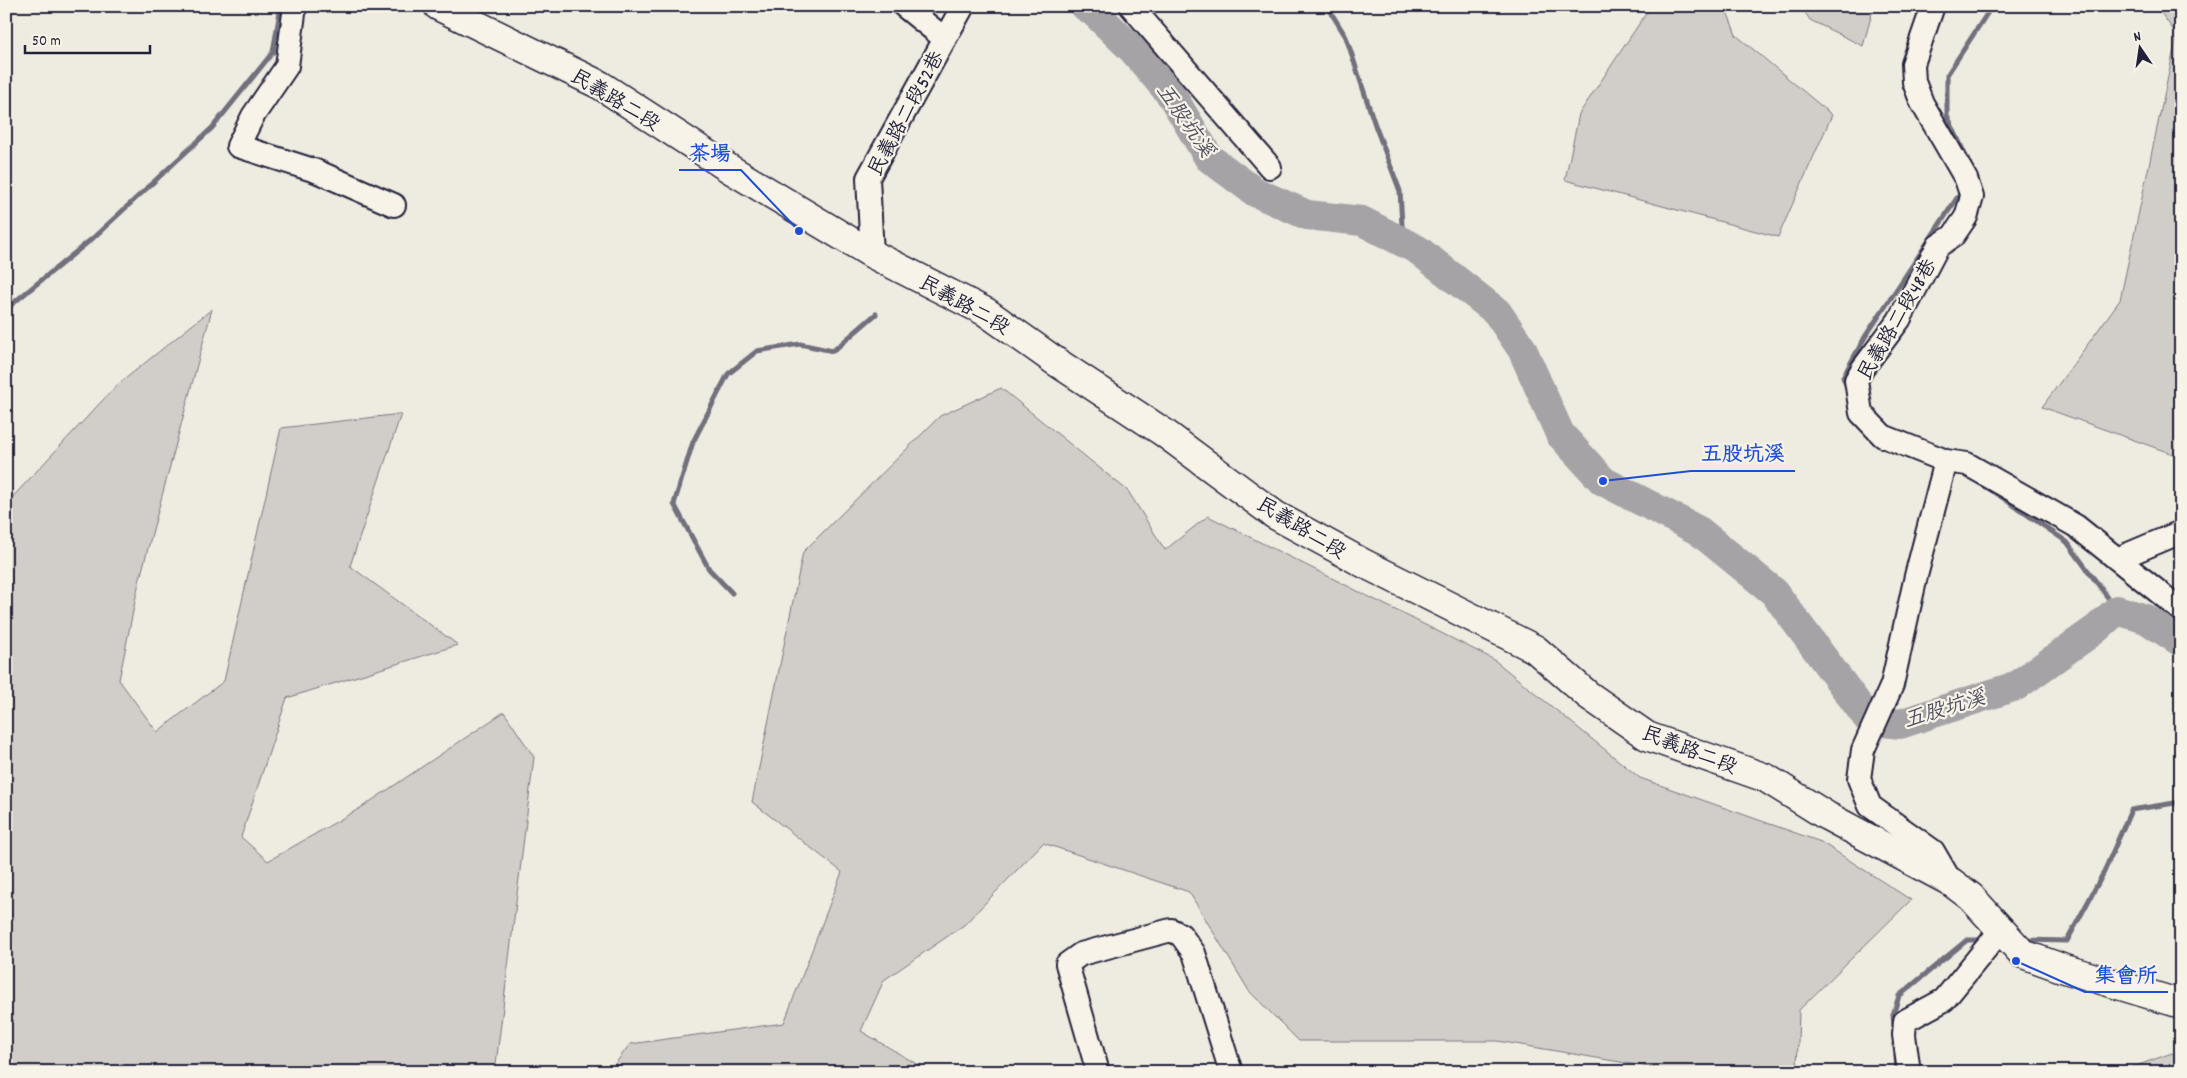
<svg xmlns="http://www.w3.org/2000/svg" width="2187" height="1078" font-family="Dekko,'LXGW WenKai TC',sans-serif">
	<rect width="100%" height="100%" fill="#eeebe1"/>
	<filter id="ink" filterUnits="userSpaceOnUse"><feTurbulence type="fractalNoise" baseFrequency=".02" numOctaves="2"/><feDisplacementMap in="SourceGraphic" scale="10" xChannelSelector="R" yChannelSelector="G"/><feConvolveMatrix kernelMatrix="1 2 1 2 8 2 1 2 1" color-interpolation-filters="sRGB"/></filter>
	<g filter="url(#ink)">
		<path fill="#d1cdc9" stroke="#7a7882" d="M 1651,6 L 1725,6 L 1736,35 L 1832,115 L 1778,237 L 1565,180 L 1579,114 Z
			M 1801,6 L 1874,6 L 1863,46 L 1810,20 Z
			M 2156,6 L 2181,6 L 2181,457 L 2042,407 L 2120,300 L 2177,35 Z
			M 212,309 L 139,582 L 119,680 L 157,732 L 224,681 L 281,428 L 401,414 L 350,566 L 458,645 L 287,698 L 241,837 L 268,861 L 362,807 L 504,712 L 534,757 L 495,1072 L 6,1072 L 6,504 L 115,387 Z
			M 1001,388 L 1128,491 L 1165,550 L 1208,516 L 1493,659 L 1640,778 L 1821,842 L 1911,900 L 1799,1010 L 1797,1072 L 1678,1072 L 1498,1041 L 1299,1041 L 1249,991 L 1189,892 L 1043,843 L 964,925 L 884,980 L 861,1031 L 930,1072 L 609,1072 L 630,1044 L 784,1023 L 842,872 L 752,802 L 803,552 L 940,416 Z
			M 2172,1053 L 2181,1059 L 2181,1072 L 2119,1072 Z"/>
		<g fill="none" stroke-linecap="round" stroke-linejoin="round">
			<path stroke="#716f7b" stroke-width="5" d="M 1327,6 L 1346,37 L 1375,125 L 1400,191 L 1403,242
				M 1970,165 L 1947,115 L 1947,75 L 1992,6
				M 6,309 L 93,238 L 212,128 L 273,52 L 281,6
				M 1848,390 L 1843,377 L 1865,337 L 1963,189
				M 1990,489 L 2067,542 L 2117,610
				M 732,593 L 709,569 L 674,504 L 693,442 L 728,374 L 757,351 L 800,344 L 833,351 L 876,314
				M 2023,940 L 2067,941 L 2104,872 L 2131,810 L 2181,802
				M 1894,1026 L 1893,1015 L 1899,996 L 1967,940 L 1984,940
				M 1896,1055 L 1897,1072"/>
			<path stroke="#a6a3a6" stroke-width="30" d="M 1085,6 L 1095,13 L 1134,51 L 1172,96 L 1209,158 L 1255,192 L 1307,215 L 1362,221 L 1418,250 L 1497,312 L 1522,349 L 1560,434 L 1603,481 L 1699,531 L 1774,592 L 1869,720 L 1900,724 L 2016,686 L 2096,629 L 2117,610 L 2146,619 L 2181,642"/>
			<g stroke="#22223b" stroke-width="26">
				<path id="minor" d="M 295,6 L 287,66 L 253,116 L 238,146 L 316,171 L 394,205
					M 904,6 L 945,39
					M 1131,6 L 1270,167
					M 1933,6 L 1913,64 L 1914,82 L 1922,103 L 1966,179 L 1972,197 L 1966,217 L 1953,236 L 1938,246 L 1899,320 L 1863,368 L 1856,380 L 1861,413 L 1883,436 L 1946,461 L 1967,464 L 2076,526 L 2181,610
					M 872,254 L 868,178 L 963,6
					M 1946,461 L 1916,576 L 1892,685 L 1863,750 L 1859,779 L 1870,806 L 1933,851 L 1951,882
					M 2117,559 L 2181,532
					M 1098,1072 L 1067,964 L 1081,954 L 1171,930 L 1181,935 L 1194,953 L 1231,1072
					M 1909,1072 L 1904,1035 L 1905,1021 L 1944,1000 L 2001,930"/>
			</g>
			<g stroke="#22223b" stroke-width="31">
				<path id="major" d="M 438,6 L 600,85 L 730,169 L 872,254 L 986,312 L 1055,361 L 1163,432 L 1275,515 L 1363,563 L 1535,649 L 1588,695 L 1647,736 L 1766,778 L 1827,816 L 1951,882 L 1971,897 L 2023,954 L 2062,968 L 2181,1004"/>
			</g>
			<use href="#minor" stroke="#f7f3e8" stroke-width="22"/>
			<use href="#major" stroke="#f7f3e8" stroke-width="28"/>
		</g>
	</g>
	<g text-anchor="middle" stroke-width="4.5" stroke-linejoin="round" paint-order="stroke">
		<g font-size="20" fill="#22223b" stroke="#f7f3e8">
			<text transform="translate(616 99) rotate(31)" y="7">民義路二段</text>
			<text transform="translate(905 113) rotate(-62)" y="7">民義路二段52巷</text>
			<text transform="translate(965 304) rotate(29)" y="7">民義路二段</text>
			<text transform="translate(1896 319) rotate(-60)" y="7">民義路二段48巷</text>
			<text transform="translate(1302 527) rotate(31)" y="7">民義路二段</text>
			<text transform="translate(1690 749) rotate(21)" y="7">民義路二段</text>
		</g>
		<g font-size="21" font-style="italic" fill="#504f60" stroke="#f7f3e8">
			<text transform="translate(1186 120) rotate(55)" y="7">五股坑溪</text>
			<text transform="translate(1944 708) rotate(-17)" y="7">五股坑溪</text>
		</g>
	</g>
	<path fill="none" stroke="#1d4ed8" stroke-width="2" d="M799 231L741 170H679M1603 481L1691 471H1795M2016 961L2085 992H2168"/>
	<g fill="#1d4ed8" stroke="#f7f3e8" stroke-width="2">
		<circle cx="799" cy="231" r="5"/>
		<circle cx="1603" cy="481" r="5"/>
		<circle cx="2016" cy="961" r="5"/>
	</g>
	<g font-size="21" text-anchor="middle" font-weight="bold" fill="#1d4ed8" stroke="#f7f3e8" stroke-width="4.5" stroke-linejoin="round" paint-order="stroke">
		<text x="710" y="160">茶場</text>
		<text x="1743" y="460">五股坑溪</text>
		<text x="2126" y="982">集會所</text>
	</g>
	<rect width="2187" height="1078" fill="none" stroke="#f7f3e8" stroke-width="25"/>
	<rect x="12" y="12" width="2162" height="1053" fill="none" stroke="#22223b" stroke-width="2" filter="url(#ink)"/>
	<g transform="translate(2140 48) rotate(347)" stroke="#f7f3e8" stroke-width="4" paint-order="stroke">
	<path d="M0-4L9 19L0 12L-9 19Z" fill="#22223b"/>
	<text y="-8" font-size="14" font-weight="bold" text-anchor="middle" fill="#22223b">N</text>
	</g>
	<path d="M25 45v8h125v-8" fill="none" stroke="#22223b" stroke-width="2.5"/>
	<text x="32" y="45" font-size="15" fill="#22223b" stroke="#f7f3e8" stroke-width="4" paint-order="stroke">50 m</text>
</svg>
